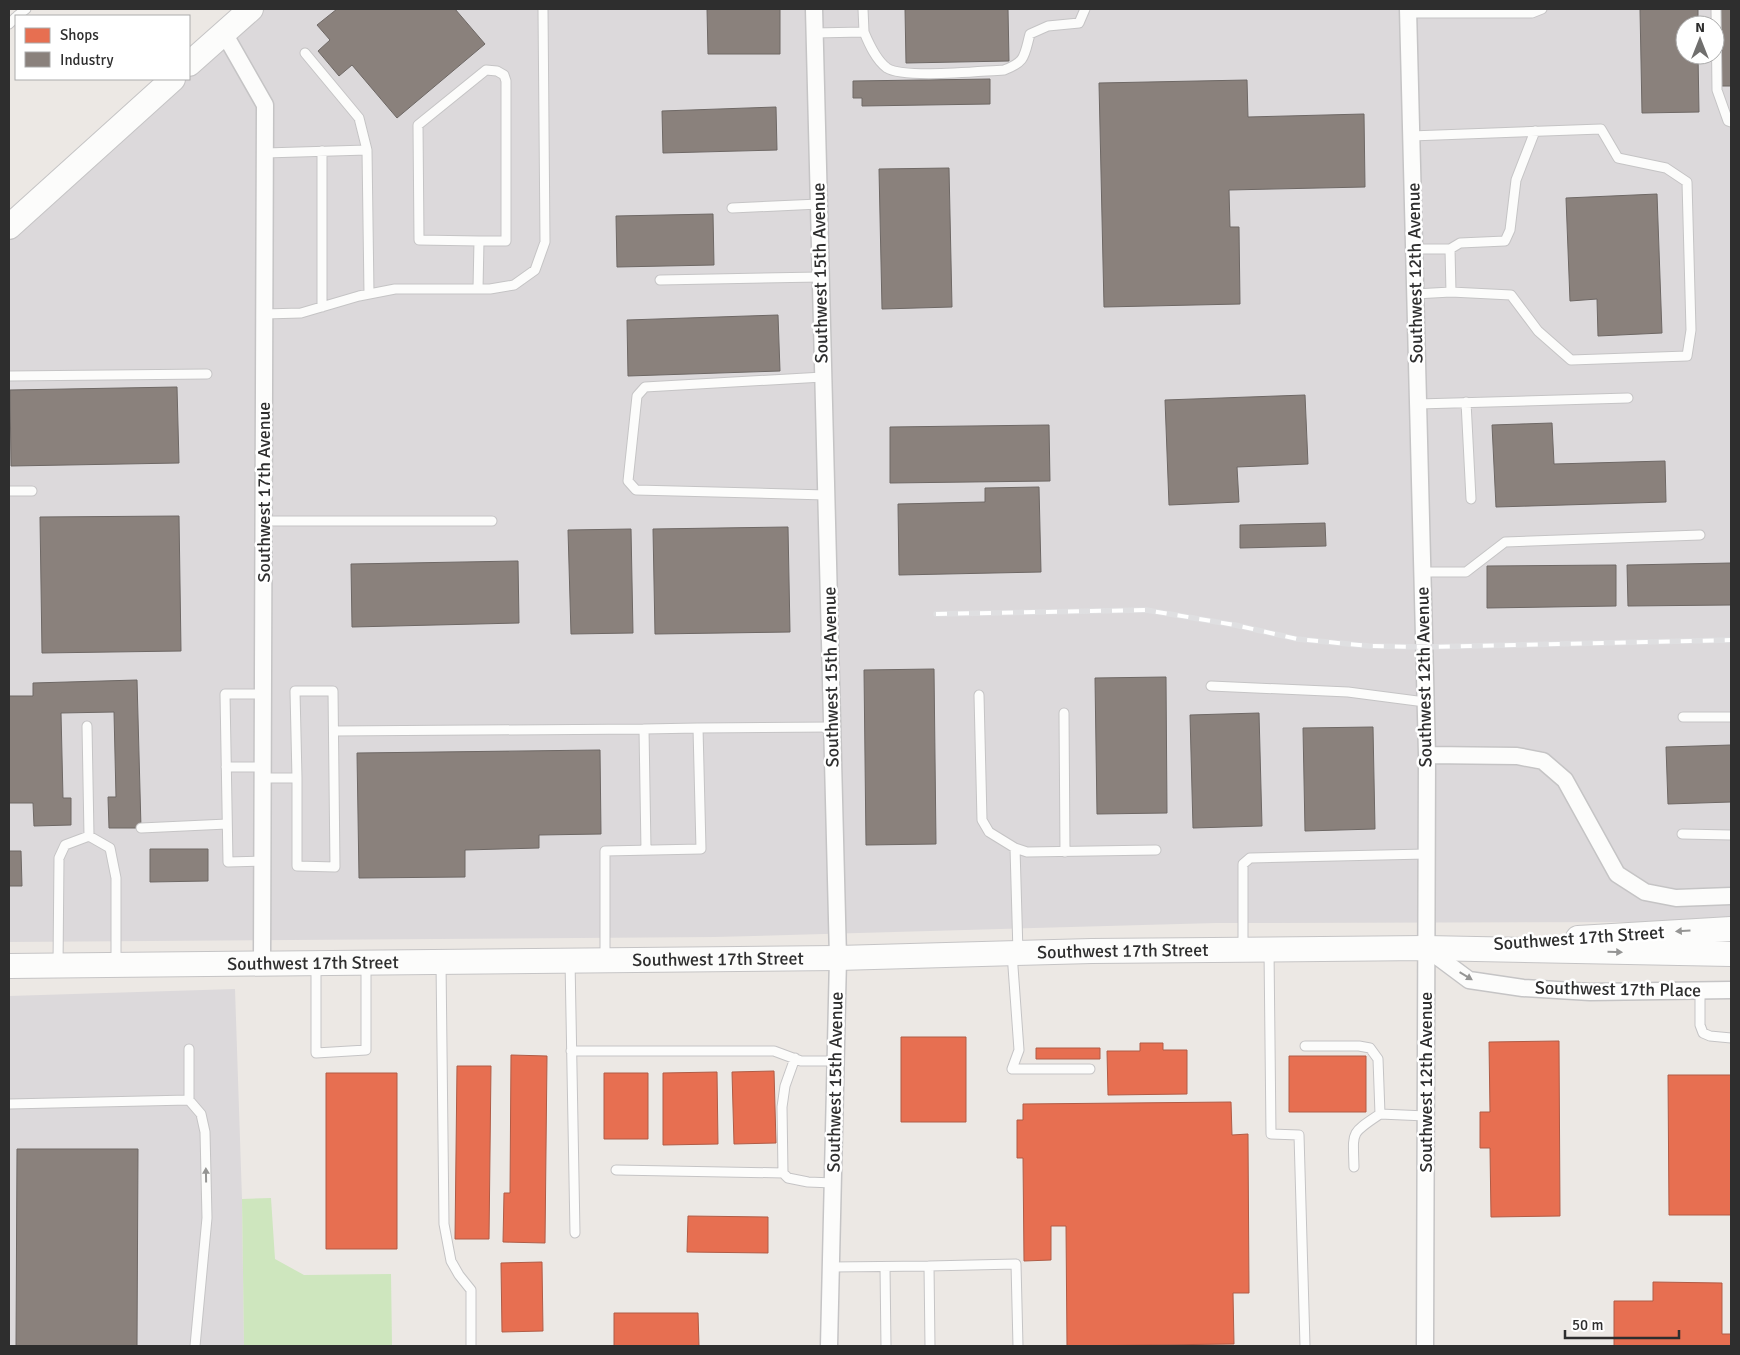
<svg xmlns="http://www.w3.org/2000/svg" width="1740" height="1355" font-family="Signika,sans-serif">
	<rect width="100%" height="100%" fill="#ece8e4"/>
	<path fill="#dcd9db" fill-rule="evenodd" d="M 263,9 L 1731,9 L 1731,888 L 1677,889 L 1647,883 L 1623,867 L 1571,775 L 1545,752 L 1517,747 L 1419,746 L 1419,763 L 1516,765 L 1540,770 L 1559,786 L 1613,881 L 1643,900 L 1675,906 L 1731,905 L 1731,920 L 1687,922 L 1216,923 L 715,937 L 9,942 L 9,238 L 185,79 L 189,79 L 189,76 ZM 1685,25 L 1715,25 L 1715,55 L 1685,55 Z
		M 235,989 L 242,1199 L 244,1346 L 9,1346 L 9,996 Z"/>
	<path fill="#cee6be" d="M 271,1198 L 275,1259 L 304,1275 L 391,1274 L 392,1346 L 244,1346 L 242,1199 Z"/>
	<path fill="#e76f51" stroke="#b05c46" d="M 901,1037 L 966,1037 L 966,1122 L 901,1122 Z
		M 1559,1041 L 1560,1216 L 1491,1217 L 1490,1148 L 1480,1148 L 1480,1112 L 1490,1112 L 1489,1042 Z
		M 1140,1043 L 1163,1043 L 1163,1050 L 1187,1050 L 1187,1094 L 1108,1095 L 1107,1051 L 1140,1051 Z
		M 1036,1048 L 1100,1048 L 1100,1059 L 1036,1059 Z
		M 511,1055 L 547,1056 L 545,1243 L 503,1242 L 504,1193 L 510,1193 Z
		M 1289,1056 L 1366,1056 L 1366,1112 L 1289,1112 Z
		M 457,1066 L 491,1066 L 489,1239 L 455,1239 Z
		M 774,1071 L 776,1143 L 734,1144 L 732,1072 Z
		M 717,1072 L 718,1144 L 663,1145 L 663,1073 Z
		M 326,1073 L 397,1073 L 397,1249 L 326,1249 Z
		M 604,1073 L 648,1073 L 648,1139 L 604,1139 Z
		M 1668,1075 L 1731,1075 L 1731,1215 L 1669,1215 Z
		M 1231,1102 L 1232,1135 L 1248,1134 L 1249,1293 L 1233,1293 L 1234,1344 L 1067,1346 L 1066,1226 L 1051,1226 L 1051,1260 L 1024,1261 L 1023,1158 L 1017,1158 L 1017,1120 L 1023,1120 L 1023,1104 Z
		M 688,1216 L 768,1217 L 768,1253 L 687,1252 Z
		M 542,1262 L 543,1331 L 502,1332 L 501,1263 Z
		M 1653,1282 L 1722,1283 L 1722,1334 L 1731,1334 L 1731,1346 L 1614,1346 L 1614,1301 L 1653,1301 Z
		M 614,1313 L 698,1313 L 699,1346 L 614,1346 Z"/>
	<path fill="#8a817c" stroke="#6e6865" d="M 337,9 L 455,9 L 485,44 L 397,118 L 352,65 L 339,76 L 318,51 L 330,40 L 317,25 Z
		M 707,9 L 780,9 L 780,54 L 708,54 Z
		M 905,9 L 1008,9 L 1009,61 L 906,63 Z
		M 1640,9 L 1698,9 L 1698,25 L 1685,25 L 1685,55 L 1698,55 L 1699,112 L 1642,113 Z
		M 1720,9 L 1731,9 L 1731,86 L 1721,86 Z
		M 990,79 L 990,104 L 862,106 L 862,98 L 853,98 L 853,81 Z
		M 1247,80 L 1248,117 L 1364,114 L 1365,187 L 1229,190 L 1230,227 L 1239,227 L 1240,304 L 1104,307 L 1099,83 Z
		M 776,107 L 777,150 L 663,153 L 662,111 Z
		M 949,168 L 952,307 L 882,309 L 879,169 Z
		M 1657,194 L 1662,333 L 1598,336 L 1597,299 L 1570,301 L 1566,198 Z
		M 713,214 L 714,265 L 617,267 L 616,216 Z
		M 778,315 L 780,371 L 628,376 L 627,320 Z
		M 177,387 L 179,463 L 11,466 L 10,390 Z
		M 1305,395 L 1308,464 L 1237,467 L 1239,502 L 1169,505 L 1165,400 Z
		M 1552,423 L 1554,464 L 1665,461 L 1666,502 L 1496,507 L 1492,425 Z
		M 1049,425 L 1050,481 L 890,483 L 890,427 Z
		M 1039,487 L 1041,572 L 899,575 L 898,504 L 985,502 L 985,488 Z
		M 179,516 L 181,651 L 42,653 L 40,517 Z
		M 1325,523 L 1326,546 L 1240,548 L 1240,525 Z
		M 788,527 L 790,632 L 655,634 L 653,529 Z
		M 631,529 L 633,633 L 571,634 L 568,530 Z
		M 518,561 L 519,623 L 352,627 L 351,564 Z
		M 1731,563 L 1731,605 L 1628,606 L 1627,565 Z
		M 1616,565 L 1616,606 L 1487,608 L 1487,566 Z
		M 934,669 L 936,844 L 866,845 L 864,670 Z
		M 1166,677 L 1167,813 L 1097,814 L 1095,678 Z
		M 137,680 L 141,828 L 109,828 L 108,797 L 116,797 L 114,712 L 61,713 L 63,798 L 71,798 L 71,825 L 34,826 L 33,803 L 9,803 L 9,696 L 33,696 L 33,683 Z
		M 1259,713 L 1262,826 L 1193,828 L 1190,715 Z
		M 1373,727 L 1375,829 L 1305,831 L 1303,728 Z
		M 1731,745 L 1731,802 L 1668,804 L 1666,747 Z
		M 600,750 L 601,834 L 539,835 L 539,848 L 465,850 L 465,877 L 359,878 L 357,753 Z
		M 150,849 L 208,849 L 208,881 L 150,882 Z
		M 9,851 L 21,851 L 22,886 L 9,886 Z
		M 17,1149 L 138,1149 L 137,1346 L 16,1346 Z"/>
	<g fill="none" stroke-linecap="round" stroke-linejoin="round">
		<g stroke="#c5c4c5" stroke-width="11">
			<path id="lane" d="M 863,9 L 864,32
				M 1716,9 L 1717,90 L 1728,121 L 1731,122
				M 1408,13 L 1532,13 L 1542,9
				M 17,16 L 26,9
				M 9,24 L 16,17
				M 814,33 L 864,32 C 869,44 876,60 887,68 C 904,79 981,71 1004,70 C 1026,62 1024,56 1030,34 L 1048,26 L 1079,23 L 1085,9
				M 305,53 L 359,118 L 367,150
				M 1411,136 L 1601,129 L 1618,158 L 1666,168 L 1687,182 L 1691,330 L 1687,356 L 1571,360 L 1538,331 L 1511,295 L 1451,292
				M 265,153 L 367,150 L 369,294
				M 732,208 L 819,204
				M 1414,249 L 1450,249 L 1451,292 L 1415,294
				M 1450,249 L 1460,243 L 1505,241 L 1510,230 L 1516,180 L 1535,131
				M 660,280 L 820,277
				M 478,289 L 479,241 L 506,241 L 506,81 L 504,75 L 497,71 L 486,70 L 418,125 L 419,240 L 479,241
				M 322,307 L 322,151
				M 265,314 L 301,313 L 359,296 L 395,289 L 490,289 L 514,285 L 535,270 L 545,242 L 543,9
				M 9,376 L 207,374
				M 823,377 L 645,387 L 637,396 L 628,481 L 636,490 L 826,495
				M 1466,402 L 1471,499
				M 1418,404 L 1628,398
				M 9,491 L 32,491
				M 264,521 L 492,521
				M 1422,572 L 1466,572 L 1505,542 L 1700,535
				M 1211,686 L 1348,692 L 1425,702
				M 979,695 L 982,820 L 989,832 L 1015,848 L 1027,852 L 1156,850
				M 1064,713 L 1065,852
				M 1683,717 L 1731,717
				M 87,726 L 89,836
				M 698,728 L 832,727
				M 334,731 L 644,729
				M 226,767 L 263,767
				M 263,778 L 297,778 L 297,866 L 335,867 L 333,691 L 295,691 L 297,778
				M 141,828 L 227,824
				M 1682,834 L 1731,835
				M 1015,848 L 1018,953
				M 263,861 L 228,862 L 225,694 L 264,694
				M 1243,950 L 1243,864 L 1250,858 L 1426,854
				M 1269,950 L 1271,1134 L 1299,1135 L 1305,1346
				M 1012,953 L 1019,1050 L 1012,1069 L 1090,1069
				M 570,960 L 575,1233
				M 605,960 L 605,851 L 701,849 L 698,728 L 644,729 L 646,850
				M 441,962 L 444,1224 L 451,1261 L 459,1275 L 471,1290 L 471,1346
				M 316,963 L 316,1053 L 366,1050 L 366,964
				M 58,965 L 59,858 L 65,845 L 89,836 L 110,848 L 116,878 L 116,963
				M 1700,991 L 1700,1025 L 1703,1033 L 1710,1036 L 1731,1038
				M 1305,1046 L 1359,1046 L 1370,1048 L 1378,1059 L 1380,1114 L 1426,1116
				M 571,1051 L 774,1051 L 801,1061 L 835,1061
				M 795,1058 L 785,1086 L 782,1107 L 783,1173 L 788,1178 L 808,1182 L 833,1183
				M 189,1100 L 201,1114 L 205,1132 L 207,1218 L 195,1346
				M 9,1104 L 189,1100 L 189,1049
				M 1354,1167 C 1353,1131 1350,1134 1380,1114
				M 616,1170 L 783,1173
				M 929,1266 L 1016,1264 L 1018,1346
				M 831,1267 L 929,1266 L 930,1346
				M 885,1267 L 886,1346"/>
		</g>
		<g stroke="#c5c4c5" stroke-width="19">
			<path id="street" d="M 814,9 L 838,958 L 829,1346
				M 1408,9 L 1427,755 L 1425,1346
				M 224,33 L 265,105 L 262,963
				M 1427,755 L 1517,756 L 1543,761 L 1565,780 L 1617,874 L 1645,892 L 1676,898 L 1731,896
				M 1426,948 L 1469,980 L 1523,988 L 1590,992 L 1731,990"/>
		</g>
		<g stroke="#c5c4c5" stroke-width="26">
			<g id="secondary">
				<path d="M 189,64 L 251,9"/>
				<path d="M 9,227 L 173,79"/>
				<path d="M 1578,938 L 1731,929"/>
				<path id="s1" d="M 9,966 L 838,958 L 1092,951 L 1426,948 L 1731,954"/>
			</g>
		</g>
		<use href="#lane" stroke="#fcfcfb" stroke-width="9"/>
		<use href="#street" stroke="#fcfcfb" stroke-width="16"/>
		<use href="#secondary" stroke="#fcfcfb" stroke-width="24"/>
		<g stroke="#dfdfe1" stroke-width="5.5">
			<path id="rail" d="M 936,614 L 1146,610 L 1235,625 L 1297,639 L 1369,646 L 1424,647 L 1731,640"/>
		</g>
		<use href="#rail" stroke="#fff" stroke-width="4" stroke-dasharray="11" stroke-linecap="butt"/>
	</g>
	<defs><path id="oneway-solid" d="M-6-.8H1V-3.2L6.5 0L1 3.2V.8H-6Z" transform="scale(1.25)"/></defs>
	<g fill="#959594">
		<use href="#oneway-solid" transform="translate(1683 931) rotate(176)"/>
		<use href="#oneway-solid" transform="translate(1615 952) rotate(1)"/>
		<use href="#oneway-solid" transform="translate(1466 976) rotate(31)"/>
		<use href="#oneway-solid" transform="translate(206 1175) rotate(-91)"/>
	</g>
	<g text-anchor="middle" stroke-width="5" stroke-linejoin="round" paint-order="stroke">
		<g font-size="18" fill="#2e2e2e" stroke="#fff">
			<text transform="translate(820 273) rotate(-91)" y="6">Southwest 15th Avenue</text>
			<text transform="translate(1415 273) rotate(-91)" y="6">Southwest 12th Avenue</text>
			<text transform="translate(264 492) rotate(-90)" y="6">Southwest 17th Avenue</text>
			<text transform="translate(831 677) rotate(-91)" y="6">Southwest 15th Avenue</text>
			<text transform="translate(1424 677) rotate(-91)" y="6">Southwest 12th Avenue</text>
			<text transform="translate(1579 938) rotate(-4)" y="6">Southwest 17th Street</text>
			<text dy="6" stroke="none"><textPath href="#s1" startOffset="1114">Southwest 17th Street</textPath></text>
			<text dy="6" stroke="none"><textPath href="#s1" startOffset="709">Southwest 17th Street</textPath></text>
			<text dy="6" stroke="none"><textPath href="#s1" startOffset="304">Southwest 17th Street</textPath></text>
			<text transform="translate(1618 989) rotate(1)" y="6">Southwest 17th Place</text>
			<text transform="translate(835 1082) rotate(-89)" y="6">Southwest 15th Avenue</text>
			<text transform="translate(1426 1082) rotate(-90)" y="6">Southwest 12th Avenue</text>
		</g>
	</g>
	<rect width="1740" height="1355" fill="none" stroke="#2e2e2e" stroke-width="20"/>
	<rect x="15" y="15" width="175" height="65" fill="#ffffff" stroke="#ababab"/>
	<rect x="25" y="28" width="25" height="15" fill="#e76f51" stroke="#ababab"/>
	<text x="60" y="40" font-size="15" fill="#2e2e2e">Shops</text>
	<rect x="25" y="52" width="25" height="15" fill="#8a817c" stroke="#ababab"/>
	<text x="60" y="65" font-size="15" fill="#2e2e2e">Industry</text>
	<g transform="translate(1700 40)"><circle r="24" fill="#ffffff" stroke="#ababab"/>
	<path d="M0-4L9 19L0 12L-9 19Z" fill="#706f6e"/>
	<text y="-8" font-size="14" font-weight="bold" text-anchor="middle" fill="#2e2e2e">N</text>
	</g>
	<path d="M1565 1330v8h114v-8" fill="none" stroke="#2e2e2e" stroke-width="2.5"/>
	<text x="1572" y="1330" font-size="15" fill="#2e2e2e" stroke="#ffffff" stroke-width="4" paint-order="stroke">50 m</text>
</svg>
